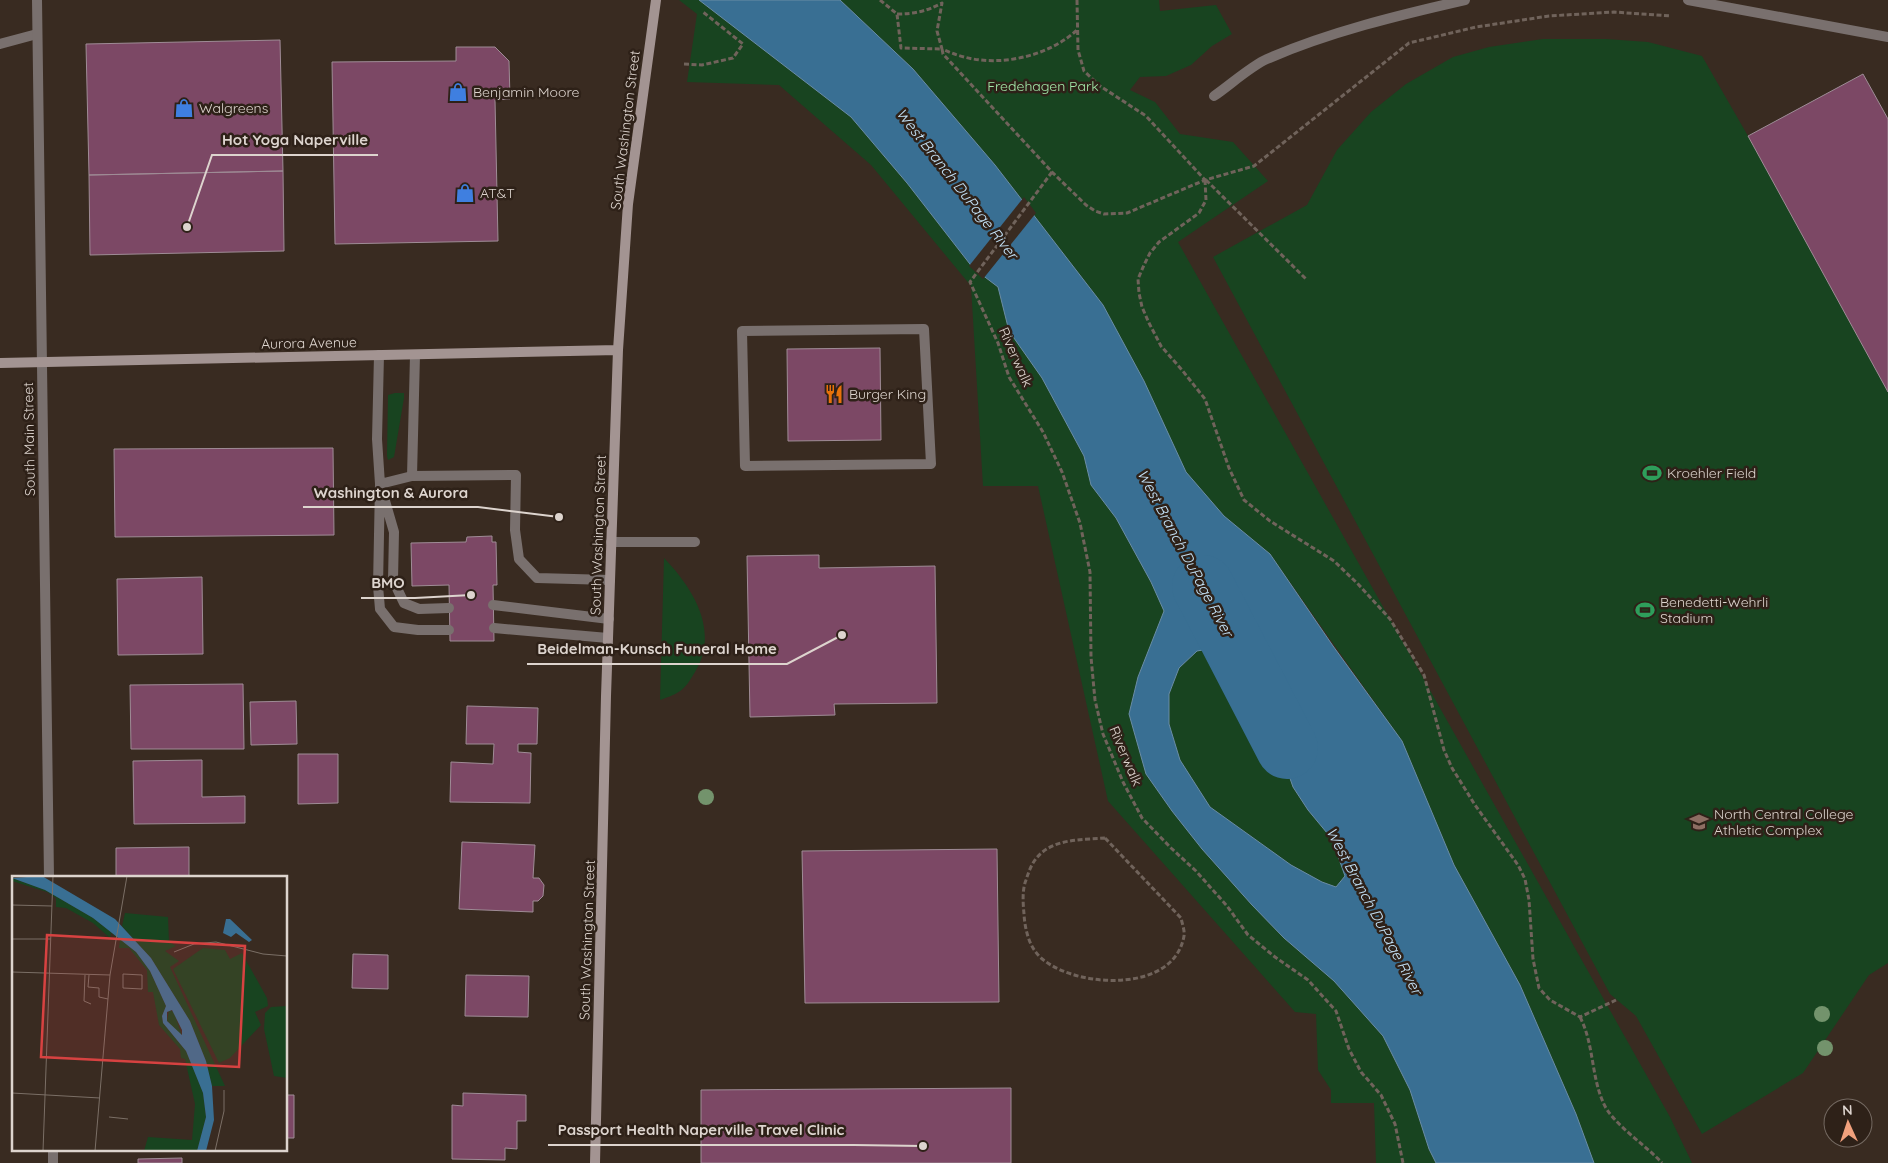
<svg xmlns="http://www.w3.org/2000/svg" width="1888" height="1163" font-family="Quicksand,sans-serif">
	<rect width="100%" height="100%" fill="#392b21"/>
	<path fill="#184420" d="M 679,0 L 699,0 L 851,117 L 907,183 L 973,268 L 998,287 L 1009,331 L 1042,378 L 1084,456 L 1091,485 L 1116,518 L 1151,582 L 1165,611 L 1138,677 L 1129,714 L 1146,774 L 1172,811 L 1202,849 L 1252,905 L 1284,938 L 1334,981 L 1383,1036 L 1410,1090 L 1429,1149 L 1436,1163 L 1376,1163 L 1374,1103 L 1331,1103 L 1331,1090 L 1318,1070 L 1316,1014 L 1295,1012 L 1108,801 L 1038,486 L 983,486 L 971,286 L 871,165 L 779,85 L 687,82 L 697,14 Z
		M 840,0 L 1159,0 L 1160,11 L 1216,5 L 1232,34 L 1212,46 L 1191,65 L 1166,76 L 1140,77 L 1130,90 L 1155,102 L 1180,134 L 1233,142 L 1268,181 L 1178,242 L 1670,1117 L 1692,1163 L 1593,1163 L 1576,1114 L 1520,985 L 1454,865 L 1402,741 L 1270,554 L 1224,516 L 1186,472 L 1103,305 L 995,165 L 913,69 Z
		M 1543,39 L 1606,39 L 1648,42 L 1702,56 L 1748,136 L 1863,74 L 1888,119 L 1888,963 L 1869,975 L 1803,1073 L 1702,1134 L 1636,1016 L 1610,994 L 1213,257 L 1307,205 L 1337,150 L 1371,112 L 1406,84 L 1453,57 L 1489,47 Z
		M 395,393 L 404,393 L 404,398 L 394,457 L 388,460 L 387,456 L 388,395 Z
		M 664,558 C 693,588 720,631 695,672 C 684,691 680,693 660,700 Z
		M 1214,648 L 1229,652 L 1245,666 L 1253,692 L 1280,750 L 1293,787 L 1308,810 L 1332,839 L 1345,876 L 1336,887 L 1322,882 L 1291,865 L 1210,807 L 1180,760 L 1169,724 L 1169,694 L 1179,668 L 1197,651 Z"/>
	<path fill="#396f93" stroke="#6a8da5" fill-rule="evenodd" d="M 699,0 L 840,0 L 913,69 L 995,165 L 1103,305 L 1144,381 L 1186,472 L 1224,516 L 1270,554 L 1333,646 L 1402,741 L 1454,865 L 1520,985 L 1576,1114 L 1594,1163 L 1436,1163 L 1429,1149 L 1410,1090 L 1383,1036 L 1334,981 L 1284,938 L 1252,905 L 1202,849 L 1172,811 L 1146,774 L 1129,714 L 1138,677 L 1164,611 L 1151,582 L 1116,518 L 1091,485 L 1084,456 L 1042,378 L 1009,331 L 998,287 L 973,268 L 907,183 L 851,117 ZM 1214,648 L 1229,652 L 1245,666 L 1253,692 L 1280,750 L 1293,787 L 1308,810 L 1332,839 L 1345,876 L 1336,887 L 1322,882 L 1291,865 L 1210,807 L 1180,760 L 1169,724 L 1169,694 L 1179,668 L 1197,651 Z"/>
	<path fill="#392b21" d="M 1024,197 L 1036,213 L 983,279 L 969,266 Z"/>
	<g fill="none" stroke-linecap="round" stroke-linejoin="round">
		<path stroke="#396f93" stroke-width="62" d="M 1203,586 L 1287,748"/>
	</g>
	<path fill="#7c4865" stroke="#9f8c96" d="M 280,40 L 283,171 L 89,175 L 86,44 Z
		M 456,47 L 495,47 L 509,61 L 510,99 L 495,100 L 498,241 L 335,244 L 332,62 L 456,61 Z
		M 1863,74 L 1888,119 L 1888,392 L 1748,136 Z
		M 283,171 L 284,251 L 90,255 L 89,175 Z
		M 880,348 L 881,440 L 788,441 L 787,349 Z
		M 333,448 L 334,535 L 115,537 L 114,449 Z
		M 492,536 L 492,542 L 496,542 L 497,585 L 493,585 L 494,641 L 450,641 L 449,585 L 412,586 L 411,543 L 466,542 L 467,537 Z
		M 819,555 L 819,568 L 935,566 L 937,703 L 834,704 L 835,715 L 750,717 L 747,556 Z
		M 202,577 L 203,654 L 118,655 L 117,579 Z
		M 243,684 L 244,749 L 131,749 L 130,685 Z
		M 296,701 L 297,744 L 251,745 L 250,702 Z
		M 467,706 L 538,708 L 537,744 L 518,744 L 518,752 L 531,753 L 530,803 L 450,802 L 451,762 L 493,764 L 494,744 L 466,744 Z
		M 298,754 L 338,754 L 338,803 L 298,804 Z
		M 202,760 L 202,797 L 245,796 L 245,823 L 134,824 L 133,761 Z
		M 462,842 L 535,845 L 533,878 L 539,878 L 544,885 L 543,896 L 538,901 L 533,901 L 533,912 L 459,909 Z
		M 189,847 L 189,877 L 116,877 L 116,848 Z
		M 997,849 L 999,1002 L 805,1003 L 802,851 Z
		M 353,954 L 388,955 L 388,989 L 352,988 Z
		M 466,975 L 529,976 L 528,1017 L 465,1016 Z
		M 1011,1088 L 1011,1163 L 701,1163 L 701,1090 Z
		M 463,1093 L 526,1095 L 526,1121 L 517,1121 L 517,1149 L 505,1148 L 505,1160 L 452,1159 L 452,1105 L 463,1106 Z
		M 286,1095 L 294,1095 L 294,1138 L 286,1138 Z
		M 182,1158 L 182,1163 L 138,1163 L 138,1159 Z"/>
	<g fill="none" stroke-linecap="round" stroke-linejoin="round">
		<path stroke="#70635b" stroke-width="3" stroke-dasharray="5 2.5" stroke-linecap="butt" d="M 880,0 L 897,14 L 901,48 L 942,49 L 943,54 L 1052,172 L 1086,205 L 1095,211 L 1104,214 L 1127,213 L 1205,180
			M 1077,0 L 1078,50 L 1084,71 L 1100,86 L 1146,116 L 1205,180 L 1254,166 L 1409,43 L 1476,27 L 1549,16 L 1614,12 L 1671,16
			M 897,14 C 915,14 927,11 942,3 L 937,31 L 942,49 C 949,52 956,55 964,57 C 1001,67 1049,56 1077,30
			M 684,64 L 702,65 L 733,58 L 743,44 L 703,12
			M 1052,172 L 970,282 L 998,343 L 1009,377 L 1043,432 L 1062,472 L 1080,523 L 1090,572 L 1091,657 L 1095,700 L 1103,734 L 1123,782 L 1142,818 L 1171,848 L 1196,871 L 1227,906 L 1248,935 L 1275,957 L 1308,980 L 1336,1011 L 1349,1049 L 1361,1072 L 1381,1095 L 1395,1124 L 1403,1163
			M 1205,180 L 1206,200 L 1199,213 L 1159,242 L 1150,253 L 1144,265 L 1138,279 L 1139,293 L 1142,307 L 1149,323 L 1161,346 L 1182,370 L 1205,399 L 1229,468 L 1244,500 L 1270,521 L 1334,561 L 1358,584 L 1390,619 L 1424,675 L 1444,750 L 1452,768 L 1475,805 L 1518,865 L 1525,879 L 1529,900 L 1533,959 L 1539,988 L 1550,1000 L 1580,1017 L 1616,1000
			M 1206,180 L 1306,279
			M 1105,838 L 1181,918 C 1182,923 1185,931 1184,936 C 1174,993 1080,988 1045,961 C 1030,951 1025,931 1024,914 C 1023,903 1022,890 1026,880 C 1028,874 1030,868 1033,863 C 1048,838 1080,840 1105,838 Z
			M 1580,1017 C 1594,1044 1591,1075 1603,1102 C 1611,1123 1646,1145 1662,1163"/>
		<path stroke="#79706e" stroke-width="10" d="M 0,44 L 37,34
			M 1214,96 C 1230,85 1251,66 1267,59 C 1329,32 1399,15 1465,0
			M 924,329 L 931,464 L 745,466 L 742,331 Z
			M 379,355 L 377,439 L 380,484 L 378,586 L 380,609 L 394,627 L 418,630 L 449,630
			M 415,355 L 412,476 L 516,475 L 515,530 L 519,559 L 537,578 L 610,580
			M 380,484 L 412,476
			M 383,494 L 394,532 L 393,580 L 404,603 L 419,609 L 449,608
			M 611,542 L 695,542
			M 493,605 L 609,619
			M 494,628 L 608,638"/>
		<path stroke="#79706e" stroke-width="10" d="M 37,0 L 49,877
			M 1688,0 L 1888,37
			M 53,1149 L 53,1163"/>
		<path stroke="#a39492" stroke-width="10" d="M 0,363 L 618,350
			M 595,1163 L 606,696 L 618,350 L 628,204 L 656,0"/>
	</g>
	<g fill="#73936c">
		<circle cx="706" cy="797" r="8"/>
		<circle cx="1822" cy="1014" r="8"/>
		<circle cx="1825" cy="1048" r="8"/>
	</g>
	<defs>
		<g id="shop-bare" transform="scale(1.5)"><path d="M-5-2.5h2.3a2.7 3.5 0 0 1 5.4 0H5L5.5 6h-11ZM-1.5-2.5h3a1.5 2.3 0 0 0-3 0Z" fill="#3f7fe0" stroke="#2e2118" stroke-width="2.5" paint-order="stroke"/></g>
		<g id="restaurant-bare" transform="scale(1.5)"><path d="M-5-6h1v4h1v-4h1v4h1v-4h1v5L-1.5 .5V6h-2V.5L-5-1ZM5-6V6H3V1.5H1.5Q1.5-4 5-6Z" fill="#e8710a" stroke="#2e2118" stroke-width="2.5" paint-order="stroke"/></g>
		<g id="stadium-bare" transform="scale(1.5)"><path d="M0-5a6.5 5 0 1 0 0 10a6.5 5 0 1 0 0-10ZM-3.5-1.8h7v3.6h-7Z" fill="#2e9e5b" stroke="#2e2118" stroke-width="2.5" paint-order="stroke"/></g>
		<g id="university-bare" transform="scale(1.5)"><path d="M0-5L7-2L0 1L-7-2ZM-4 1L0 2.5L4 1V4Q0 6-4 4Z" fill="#8d6e63" stroke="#2e2118" stroke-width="2.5" paint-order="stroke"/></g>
	</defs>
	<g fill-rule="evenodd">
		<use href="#shop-bare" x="458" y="92"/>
		<use href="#shop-bare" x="184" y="108"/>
		<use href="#shop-bare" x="465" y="193"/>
		<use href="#restaurant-bare" x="834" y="394"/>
		<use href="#stadium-bare" x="1652" y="473"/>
		<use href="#stadium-bare" x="1645" y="610"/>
		<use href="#university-bare" x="1699" y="822"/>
	</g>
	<g text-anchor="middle" stroke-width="5" stroke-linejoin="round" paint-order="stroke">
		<g font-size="14" fill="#a2e8a9" stroke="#2e2118">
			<text x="1043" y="91">Fredehagen Park</text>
		</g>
		<g font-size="14" fill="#ddd4ce" stroke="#2e2118" text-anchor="start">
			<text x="473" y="97">Benjamin Moore</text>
			<text x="199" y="113">Walgreens</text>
			<text x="480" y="198">AT&amp;T</text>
			<text x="849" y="399">Burger King</text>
			<text x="1667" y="478">Kroehler Field</text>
			<text x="1660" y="607">Benedetti-Wehrli<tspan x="1660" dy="16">Stadium</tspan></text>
			<text x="1714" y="819">North Central College<tspan x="1714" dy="16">Athletic Complex</tspan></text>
		</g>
		<g font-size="14" fill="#ddd4ce" stroke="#2e2118">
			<text transform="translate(625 130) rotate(-83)" y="5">South Washington Street</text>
			<text transform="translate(309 343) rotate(-1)" y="5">Aurora Avenue</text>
			<text transform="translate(1016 357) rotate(66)" y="5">Riverwalk</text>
			<text transform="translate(29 439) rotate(-91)" y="5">South Main Street</text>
			<text transform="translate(598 535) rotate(-88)" y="5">South Washington Street</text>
			<text transform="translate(1126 756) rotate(67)" y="5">Riverwalk</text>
			<text transform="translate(587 940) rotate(-88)" y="5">South Washington Street</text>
		</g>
		<g font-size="15" font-style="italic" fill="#c4e3f9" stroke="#2e2118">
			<text transform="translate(957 184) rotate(52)" y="5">West Branch DuPage River</text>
			<text transform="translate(1185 553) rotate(62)" y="5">West Branch DuPage River</text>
			<text transform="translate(1374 911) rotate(62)" y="5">West Branch DuPage River</text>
		</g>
	</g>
	<g transform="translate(12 876)">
		<rect width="275" height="275" fill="#392b21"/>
		<path d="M 0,2 L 33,14 L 81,42 L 124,76 L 138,95 L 154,130 L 150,140 L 151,147 L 174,175 L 191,217 L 194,241 L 185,275 L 132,275 L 136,261 L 180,264 L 183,228 L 173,183 L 169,182 L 168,173 L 147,149 L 141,116 L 136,116 L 135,94 L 117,72 L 107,72 L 108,64 L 99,57 L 98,62 L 81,47 L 54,32 L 44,31 L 44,22 L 35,16 L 0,5 ZM 113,37 L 156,41 L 157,66 L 164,70 L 153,75 L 167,85 L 158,91 L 213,210 L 200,210 L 194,185 L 178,145 L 139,82 L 110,50 ZM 191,72 L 213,74 L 218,83 L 230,77 L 255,122 L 256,130 L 243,136 L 249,149 L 218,182 L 207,187 L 161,93 ZM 275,130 L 275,202 L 262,200 L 252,153 L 253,137 L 259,131 ZM 157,134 L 162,136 L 170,160 L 155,145 Z" fill="#184420"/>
		<path d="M 30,0 L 103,43 L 139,82 L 178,145 L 194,185 L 200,210 L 202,244 L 194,275 L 185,275 L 194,241 L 191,217 L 174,175 L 151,147 L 150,140 L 154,130 L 138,95 L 124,76 L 81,42 L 33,14 L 0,2 ZM 160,134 L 170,154 L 170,159 L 155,145 L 155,136 ZM 214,43 L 218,43 L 240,64 L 237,66 L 224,57 L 219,61 L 211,57 Z" fill="#396f93" fill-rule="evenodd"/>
		<path fill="none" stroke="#7b6f66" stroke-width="1" d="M 0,29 L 40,30M 0,63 L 39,63M 162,76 L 182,68 L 204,66 L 251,78 L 275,80M 0,96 L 98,99M 111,98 L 130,99 L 130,113 L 111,112 ZM 73,99 L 72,125 L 79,128M 77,99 L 76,111 L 87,112 L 87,121 L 96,123M 0,217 L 88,222M 97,241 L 116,243M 31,275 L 41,0M 83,275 L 98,99 L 115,0M 203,275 L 212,235 L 212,214"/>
		<path fill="#d74241" fill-opacity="0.15" stroke="#d74241" stroke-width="2.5" d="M 35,59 L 233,70 L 227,191 L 29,181 Z"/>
		<rect width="275" height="275" fill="none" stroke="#ddd4ce" stroke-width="2.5"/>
	</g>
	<path fill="none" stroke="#ddd4ce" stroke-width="2" d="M187 227L212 155H378M559 517L478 507H303M471 595L415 598H361M842 635L787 664H527M923 1146L854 1145H548"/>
	<g fill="#ddd4ce" stroke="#2e2118" stroke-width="2">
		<circle cx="187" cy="227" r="5"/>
		<circle cx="559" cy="517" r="5"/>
		<circle cx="471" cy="595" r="5"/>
		<circle cx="842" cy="635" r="5"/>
		<circle cx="923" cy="1146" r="5"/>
	</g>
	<g font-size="15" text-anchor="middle" font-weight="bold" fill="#ddd4ce" stroke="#2e2118" stroke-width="5" stroke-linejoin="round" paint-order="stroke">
		<text x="295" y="145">Hot Yoga Naperville</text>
		<text x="391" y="498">Washington &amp; Aurora</text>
		<text x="388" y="588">BMO</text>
		<text x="657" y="654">Beidelman-Kunsch Funeral Home</text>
		<text x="701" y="1135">Passport Health Naperville Travel Clinic</text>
	</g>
	<g transform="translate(1848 1123) rotate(357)"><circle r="24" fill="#2e2118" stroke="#746961"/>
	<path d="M0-4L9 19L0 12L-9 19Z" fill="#f1a17d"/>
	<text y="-8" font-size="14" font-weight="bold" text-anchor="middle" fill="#ddd4ce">N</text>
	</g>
</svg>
